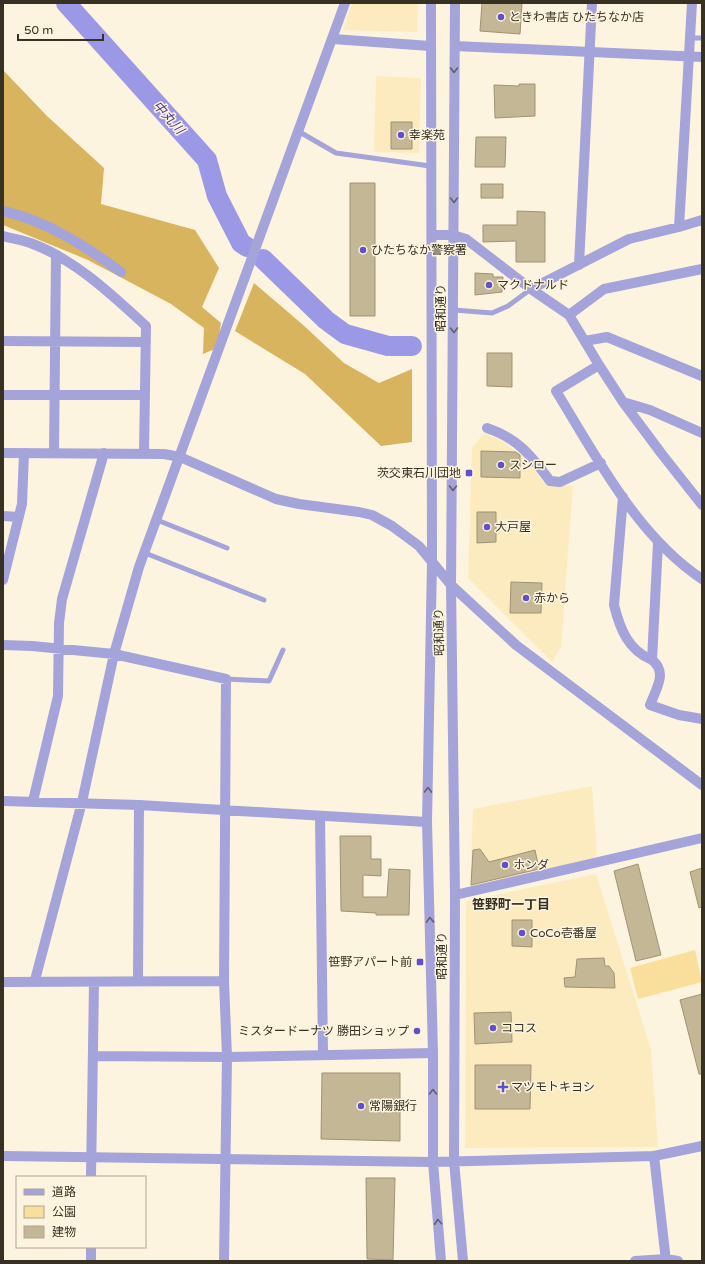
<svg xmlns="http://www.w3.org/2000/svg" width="705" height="1264" font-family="'Varela Round','Noto Sans JP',sans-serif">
	<rect width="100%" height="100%" fill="#fdf4df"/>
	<path fill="#fdebc0" d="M 352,3 L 418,3 L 417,32 L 343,30 Z
		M 376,76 L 421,78 L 419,153 L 374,152 Z
		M 484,433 L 500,440 L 524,457 L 544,483 L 573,486 L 561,647 L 552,662 L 468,578 L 472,448 Z
		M 592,786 L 597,854 L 593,859 L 470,887 L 473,809 Z
		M 596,874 L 651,1049 L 658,1147 L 465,1148 L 466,901 Z"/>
	<path fill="#fade9b" d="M 695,950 L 702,982 L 638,999 L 630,968 Z"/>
	<path fill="#d7b45d" d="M 3,70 L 47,116 L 104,168 L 101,204 L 195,230 L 219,268 L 202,307 L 221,323 L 217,348 L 203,354 L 204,328 L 171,304 L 88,260 L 3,225 Z
		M 254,283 L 302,324 L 344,363 L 379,383 L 412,369 L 412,442 L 381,446 L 305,374 L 235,331 Z"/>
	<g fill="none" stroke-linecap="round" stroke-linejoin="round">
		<path stroke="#9b98e6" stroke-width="20" d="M 66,3 L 207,160 L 217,196 L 241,243 L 247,247
			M 263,259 L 326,320 L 345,334 L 388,346 L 412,346"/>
	</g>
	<path fill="#c4b795" stroke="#a09372" d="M 482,3 L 522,3 L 520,34 L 480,31 Z
		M 519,84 L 535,84 L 535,116 L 495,118 L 494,85 L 519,86 Z
		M 391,122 L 412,122 L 412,149 L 391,149 Z
		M 476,137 L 506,137 L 505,167 L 475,167 Z
		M 350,183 L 375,183 L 375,316 L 350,316 Z
		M 481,184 L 503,184 L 503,198 L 481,198 Z
		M 517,211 L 545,212 L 545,262 L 516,262 L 516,241 L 483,242 L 483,225 L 517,225 Z
		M 475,273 L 493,274 L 493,277 L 503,277 L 502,292 L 475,295 Z
		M 487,353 L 512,353 L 512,387 L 487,386 Z
		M 481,451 L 516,452 L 520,455 L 520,478 L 481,477 Z
		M 477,512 L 496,512 L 496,542 L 477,543 Z
		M 511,582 L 542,583 L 541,613 L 510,613 Z
		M 340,836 L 371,836 L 371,859 L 381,859 L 381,876 L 363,875 L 363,897 L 387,897 L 389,869 L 410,870 L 409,915 L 376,915 L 376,913 L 341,911 Z
		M 480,849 L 489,862 L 535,850 L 539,869 L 471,885 L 473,850 Z
		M 638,864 L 661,955 L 636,961 L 614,871 Z
		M 702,868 L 702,907 L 699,908 L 690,872 Z
		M 512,920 L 532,920 L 532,947 L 512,946 Z
		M 604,958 L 605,966 L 609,966 L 614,973 L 615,988 L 565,987 L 564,978 L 575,977 L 577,959 Z
		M 702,994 L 702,1074 L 699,1074 L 680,1000 Z
		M 511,1012 L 512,1042 L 475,1044 L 474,1013 Z
		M 475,1065 L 531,1065 L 530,1109 L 475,1109 Z
		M 322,1073 L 400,1073 L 400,1141 L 321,1139 Z
		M 366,1178 L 395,1178 L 393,1260 L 367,1259 Z"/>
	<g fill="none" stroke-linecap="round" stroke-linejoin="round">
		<path stroke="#a4a3da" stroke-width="5" d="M 690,38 L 702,38
			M 298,131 L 336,153 L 430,166
			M 454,310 L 492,313 L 508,306 L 531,289
			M 157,520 L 227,548
			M 145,553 L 264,600
			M 226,679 L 269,681 L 283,650"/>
		<path stroke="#a4a3da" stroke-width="10" d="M 333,39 L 430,46
			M 3,211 C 47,221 85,246 121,272
			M 679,227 L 692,3
			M 432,235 L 453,235 L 466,239 L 531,289 L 569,315 L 599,365 L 623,402 L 661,453 L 702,505
			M 3,236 C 13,239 23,240 33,244 C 77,261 112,295 146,326 L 144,453
			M 579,265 L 592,3
			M 531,289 L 629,239 L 679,227 L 702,220
			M 569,315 L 604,289 L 702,269
			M 3,341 L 146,342
			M 585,341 L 607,337 L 702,376
			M 599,365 L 556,391 C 596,456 637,536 702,579
			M 3,395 L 145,395
			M 623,402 L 650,410 L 702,433
			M 487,428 C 517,438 531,455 550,481 L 560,482 L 601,463
			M 54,453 L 56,255
			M 623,497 L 614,605 C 620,629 628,650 652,660
			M 3,516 L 19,517
			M 658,543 L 652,660 C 668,672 656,689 650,705 L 679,715 L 702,719
			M 3,580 L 22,504 L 24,453
			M 3,645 L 32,646 L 114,654 L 226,679 L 224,981 L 227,1057 L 224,1261
			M 3,801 L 139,805 L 427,822
			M 33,801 L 58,696 L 59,623 L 62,599 L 104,453
			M 320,816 L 323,1054
			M 455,895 L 702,838
			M 35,980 L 82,802 L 114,654 L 139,567 L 345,3
			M 138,981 L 139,805
			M 3,982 L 224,981
			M 93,1056 L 227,1057 L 433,1053
			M 654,1156 L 666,1261
			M 91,1177 L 94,983
			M 91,1261 L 91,1247
			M 635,1261 L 666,1259 L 678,1261"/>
		<path stroke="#a4a3da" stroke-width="10" d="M 431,3 L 432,563 L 427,822 L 433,1053 L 433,1162 L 441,1261
			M 455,3 L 451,585 L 455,895 L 454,1161 L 463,1261
			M 455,46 L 702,57
			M 3,453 L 164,454 L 180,457 L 276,499 L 299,504 L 359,512 L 372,515 L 392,526 L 419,546 L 451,585 L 516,645 L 702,785
			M 3,1156 L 433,1162 L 654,1156 L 702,1146"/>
	</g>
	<defs><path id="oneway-chevron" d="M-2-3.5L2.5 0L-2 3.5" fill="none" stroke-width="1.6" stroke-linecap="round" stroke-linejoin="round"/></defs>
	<g stroke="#635f6c">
		<use href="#oneway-chevron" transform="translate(454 70) rotate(90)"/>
		<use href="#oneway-chevron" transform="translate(454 200) rotate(90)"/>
		<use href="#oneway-chevron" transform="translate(454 330) rotate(90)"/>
		<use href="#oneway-chevron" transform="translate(453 488) rotate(91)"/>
		<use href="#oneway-chevron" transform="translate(428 790) rotate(-89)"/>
		<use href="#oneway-chevron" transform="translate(430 920) rotate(-92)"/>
		<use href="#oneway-chevron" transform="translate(433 1092) rotate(-90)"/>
		<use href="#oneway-chevron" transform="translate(438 1222) rotate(-94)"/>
	</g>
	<g fill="#6150c9" stroke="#fdf4df" stroke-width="1.5">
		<circle cx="501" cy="17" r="4"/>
		<circle cx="401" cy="135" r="4"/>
		<circle cx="363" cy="250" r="4"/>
		<circle cx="489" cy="285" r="4"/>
		<circle cx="501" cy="465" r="4"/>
		<rect x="465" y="469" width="8" height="8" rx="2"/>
		<circle cx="487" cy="527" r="4"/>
		<circle cx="526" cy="598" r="4"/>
		<circle cx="505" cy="865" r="4"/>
		<circle cx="522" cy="933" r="4"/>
		<rect x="416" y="958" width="8" height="8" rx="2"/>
		<circle cx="493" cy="1028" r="4"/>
		<circle cx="417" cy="1031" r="4"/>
		<path d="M501 1081h4v4h4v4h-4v4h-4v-4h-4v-4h4z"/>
		<circle cx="361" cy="1106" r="4"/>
	</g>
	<g text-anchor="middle" stroke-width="3" stroke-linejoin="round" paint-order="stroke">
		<g font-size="12" fill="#373123" stroke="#fdf4df" text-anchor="start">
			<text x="509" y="21">ときわ書店 ひたちなか店</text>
			<text x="409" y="139">幸楽苑</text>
			<text x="371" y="254">ひたちなか警察署</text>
			<text x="497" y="289">マクドナルド</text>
			<text x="509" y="469">スシロー</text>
			<text x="461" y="477" text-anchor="end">茨交東石川団地</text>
			<text x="495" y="531">大戸屋</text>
			<text x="534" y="602">赤から</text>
			<text x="513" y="869">ホンダ</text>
			<text x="530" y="937">CoCo壱番屋</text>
			<text x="412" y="966" text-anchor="end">笹野アパート前</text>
			<text x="501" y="1032">ココス</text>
			<text x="409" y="1035" text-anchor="end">ミスタードーナツ 勝田ショップ</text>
			<text x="511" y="1091">マツモトキヨシ</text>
			<text x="369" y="1110">常陽銀行</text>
		</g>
		<g font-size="12" fill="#373123" stroke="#fdf4df">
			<text transform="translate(441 308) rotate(-90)" y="4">昭和通り</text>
			<text transform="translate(439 632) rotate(-91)" y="4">昭和通り</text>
			<text transform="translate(442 956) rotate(-90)" y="4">昭和通り</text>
		</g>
		<g font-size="13" font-style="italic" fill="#453893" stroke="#fdf4df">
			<text transform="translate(169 117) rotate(48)" y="5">中丸川</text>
		</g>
		<g font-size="13" font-weight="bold" fill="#373123" stroke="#fdf4df">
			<text x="511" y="909">笹野町一丁目</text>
		</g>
	</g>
	<rect width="705" height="1264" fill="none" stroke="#373123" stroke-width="8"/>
	<rect x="16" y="1176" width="130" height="72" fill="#fdf4df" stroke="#aea694"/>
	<rect x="24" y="1189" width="20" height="6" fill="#a4a3da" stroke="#aea694"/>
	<text x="52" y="1196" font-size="12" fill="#373123">道路</text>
	<rect x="24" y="1206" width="20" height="12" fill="#fade9b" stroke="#aea694"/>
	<text x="52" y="1216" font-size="12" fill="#373123">公園</text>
	<rect x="24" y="1226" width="20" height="12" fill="#c4b795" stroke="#aea694"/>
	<text x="52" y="1236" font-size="12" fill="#373123">建物</text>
	<path d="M18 34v6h85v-6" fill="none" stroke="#373123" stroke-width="2"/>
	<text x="24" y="34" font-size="12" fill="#373123" stroke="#fdf4df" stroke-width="3" paint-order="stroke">50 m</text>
</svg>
